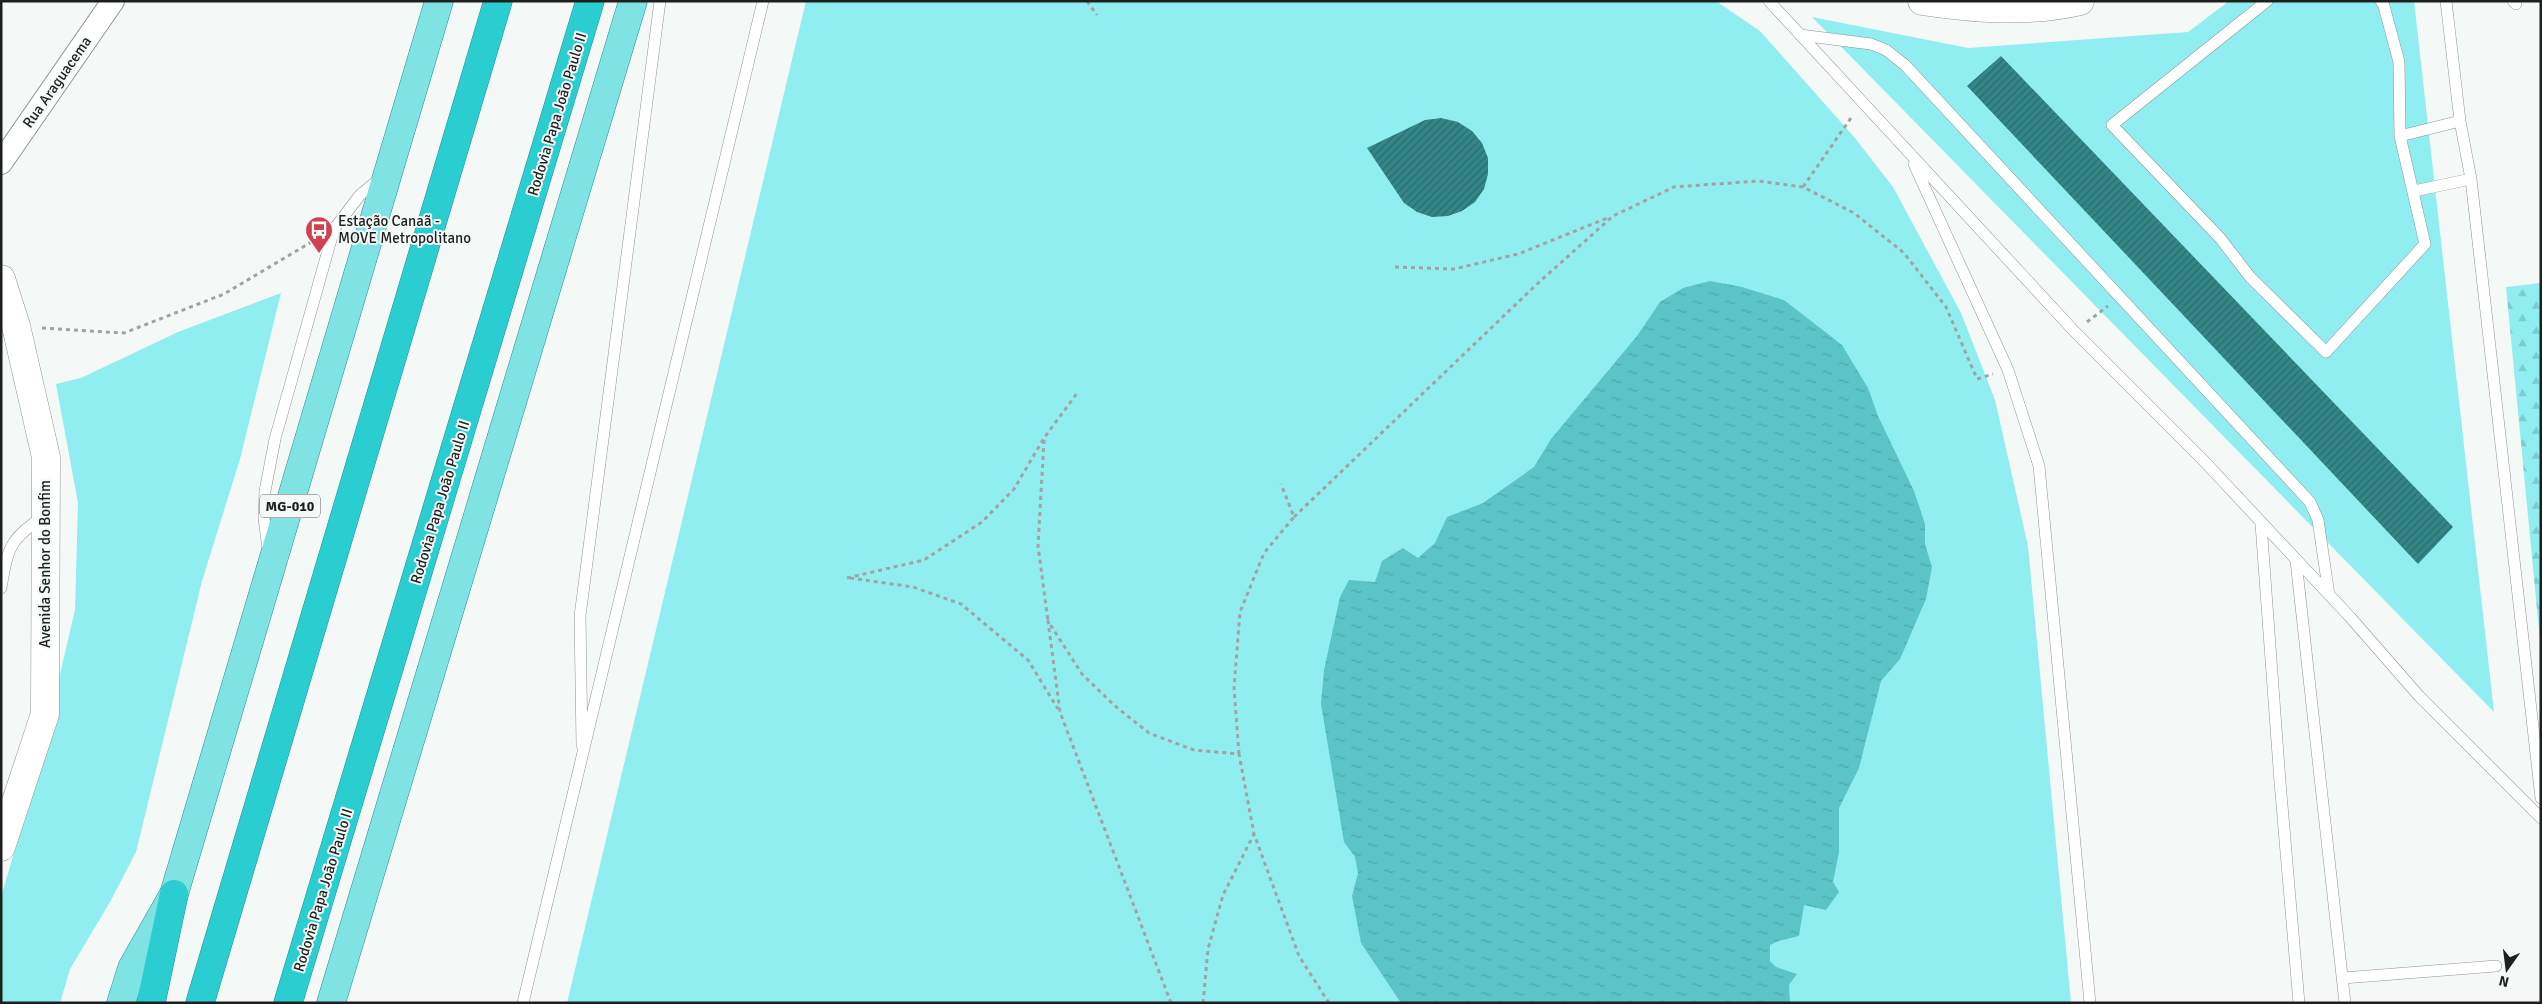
<svg xmlns="http://www.w3.org/2000/svg" width="2542" height="1004" font-family="Signika,sans-serif">
	<defs>
		<pattern id="forest-firs" width="22" height="20" patternUnits="userSpaceOnUse" patternTransform="scale(1.25)"><rect width="22" height="20" fill="#90eef0"/><path d="M5 1l3.5 6h-7zM16 11l3.5 6h-7z" fill="#7cccce"/></pattern>
		<pattern id="water-ripples" width="26" height="14" patternUnits="userSpaceOnUse" patternTransform="scale(1.25)"><rect width="26" height="14" fill="#5ac4c7"/><path d="M2 4q2-2 4 0t4 0M15 11q2-2 4 0t4 0" fill="none" stroke="#4ea8ab"/></pattern>
		<pattern id="building-hatch" width="6" height="6" patternUnits="userSpaceOnUse" patternTransform="scale(1.25)"><rect width="6" height="6" fill="#348687"/><path d="M-1 1l2-2M0 6l6-6M5 7l2-2" fill="none" stroke="#2b6d6e"/></pattern>
	</defs>
	<rect width="100%" height="100%" fill="#f4f9f8"/>
	<path fill="url(#forest-firs)" d="M 2541,283 L 2541,651 L 2506,287 Z"/>
	<path fill="#90eef0" d="M 806,1 L 1716,1 L 1760,31 L 1855,138 L 1893,187 L 1961,313 L 1995,400 L 2028,546 L 2071,1003 L 567,1003 Z
		M 2229,1 L 2414,1 L 2494,712 L 1812,17 L 1968,48 L 2188,32 Z
		M 281,293 L 240,459 L 202,581 L 136,852 L 110,902 L 70,969 L 60,1003 L 1,1003 L 1,897 L 34,785 L 75,610 L 78,503 L 56,384 L 81,378 L 178,332 Z"/>
	<path fill="url(#water-ripples)" d="M 1710,281 L 1742,287 L 1784,300 L 1842,345 L 1868,388 L 1878,416 L 1914,491 L 1925,524 L 1925,544 L 1932,567 L 1926,599 L 1900,659 L 1881,681 L 1859,768 L 1839,808 L 1839,852 L 1833,882 L 1839,892 L 1826,910 L 1804,905 L 1799,936 L 1779,941 L 1770,945 L 1770,961 L 1776,967 L 1797,974 L 1789,985 L 1790,1003 L 1401,1003 L 1361,943 L 1352,896 L 1358,873 L 1355,857 L 1344,842 L 1321,704 L 1324,670 L 1340,597 L 1349,580 L 1375,582 L 1382,561 L 1403,548 L 1418,558 L 1435,543 L 1447,517 L 1483,503 L 1534,467 L 1551,439 L 1637,336 L 1660,302 L 1683,288 Z"/>
	<path fill="url(#building-hatch)" d="M 2001,56 L 2453,527 L 2418,564 L 1967,86 Z
		M 1441,118 L 1458,122 L 1472,131 L 1482,143 L 1488,158 L 1488,174 L 1484,189 L 1475,202 L 1462,211 L 1448,216 L 1432,217 L 1417,212 L 1404,203 L 1367,148 L 1425,120 Z"/>
	<g fill="none" stroke-linecap="round" stroke-linejoin="round">
		<g stroke="#909494" stroke-width="12">
			<path id="service" d="M 1769,1 L 2074,331 L 2204,461 L 2350,617 L 2419,696 L 2541,818
				M 2267,1 L 2112,125 L 2220,238 L 2250,277 L 2326,352 L 2425,244 L 2400,136 L 2399,62 L 2384,6 L 2381,1
				M 2446,1 L 2460,121 L 2471,179 L 2541,798
				M 2513,1 L 2516,4
				M 1800,35 L 1871,44 L 1886,50 L 1905,65 L 2310,502 L 2318,520 L 2329,595
				M 2400,136 L 2460,121
				M 1914,164 L 2008,370 L 2039,466 L 2090,1003
				M 2414,191 L 2471,179
				M 2261,524 L 2280,782 L 2299,1003
				M 268,549 L 264,518 L 265,491 L 275,439 L 334,229 L 360,195 L 381,178
				M 2296,561 L 2345,1003
				M 1,588 C 8,547 9,540 44,516
				M 582,745 L 580,616 L 660,1
				M 2343,978 L 2496,966
				M 523,1003 L 763,1"/>
		</g>
		<g stroke="#909494" stroke-width="24">
			<path id="minor" d="M 1,163 L 113,1"/>
		</g>
		<g stroke="#909494" stroke-width="29">
			<path id="tertiary" d="M 1922,1 C 1974,9 2028,13 2080,1
				M 1,279 L 16,326 L 46,457 L 45,714 L 1,847"/>
		</g>
		<g stroke="#269193" stroke-width="29">
			<path id="primary" d="M 121,1003 L 132,968 L 174,894 L 439,1
				M 331,1003 L 633,1"/>
		</g>
		<g stroke="#269193" stroke-width="29">
			<path id="motorway" d="M 151,1003 L 174,894
				M 200,1003 L 498,1
				M 288,1003 L 590,1"/>
		</g>
		<path stroke="#9fa3a3" stroke-width="3" stroke-dasharray="4 4" stroke-linecap="butt" d="M 1087,1 L 1097,15
			M 1803,187 L 1853,115
			M 1395,267 L 1454,269 L 1518,254 L 1610,217
			M 2087,322 L 2108,306
			M 42,328 L 124,333 L 224,294 L 313,241
			M 1044,440 L 1038,546 L 1048,621
			M 1294,517 L 1536,285 L 1613,216 L 1674,187 L 1758,181 L 1803,187 L 1854,213 L 1904,253 L 1946,307 L 1977,379 L 1993,374
			M 847,578 L 924,560 L 982,522 L 1014,489 L 1044,438 L 1078,392
			M 850,578 L 913,587 L 961,604 L 1028,660 L 1058,709
			M 1239,754 L 1234,688 L 1240,612 L 1264,553 L 1294,517 L 1281,484
			M 1171,1003 L 1060,712 L 1048,621 L 1082,674 L 1115,706 L 1149,733 L 1194,750 L 1239,754 L 1254,834 L 1299,956 L 1329,1003
			M 1203,1003 L 1208,949 L 1223,895 L 1254,834"/>
		<use href="#service" stroke="#fff" stroke-width="11"/>
		<use href="#minor" stroke="#fff" stroke-width="22"/>
		<use href="#tertiary" stroke="#fff" stroke-width="28"/>
		<use href="#primary" stroke="#7fe2e3" stroke-width="28"/>
		<use href="#motorway" stroke="#2aced1" stroke-width="28"/>
	</g>
	<defs>
		<g id="bus-pin" transform="scale(1.4375)"><path d="M0 17L-7.5 6A9.5 9.5 0 1 1 7.5 6Z" fill="#d14154" stroke="#f4f9f8"/><path d="M-5-6H5V4H4V6H2V4H-2V6H-4V4H-5ZM-3.5-4V0h7V-4ZM-3.5 1.2v1.5H-2V1.2ZM2 1.2v1.5H3.5V1.2Z" fill="#fff"/></g>
	</defs>
	<g fill-rule="evenodd">
		<use href="#bus-pin" x="319" y="230"/>
	</g>
	<g text-anchor="middle" stroke-width="4" stroke-linejoin="round" paint-order="stroke">
		<rect fill="#f4f9f8" stroke="#5e6161" stroke-width="1" x="260" y="494.5" width="60" height="23" rx="4"/>
		<g font-size="14" font-weight="bold" fill="#1e2020">
			<text x="290" y="511">MG-010</text>
		</g>
		<g font-size="15" fill="#1e2020" stroke="#f4f9f8">
			<text transform="translate(57 82) rotate(-55)" y="5">Rua Araguacema</text>
			<text transform="translate(557 114) rotate(-73)" y="5">Rodovia Papa João Paulo II</text>
			<text transform="translate(440 502) rotate(-73)" y="5">Rodovia Papa João Paulo II</text>
			<text transform="translate(45 564) rotate(-90)" y="5">Avenida Senhor do Bonfim</text>
			<text transform="translate(323 890) rotate(-73)" y="5">Rodovia Papa João Paulo II</text>
		</g>
		<g font-size="15" fill="#1e2020" stroke="#f4f9f8" text-anchor="start">
			<text x="338" y="226">Estação Canaã -<tspan x="338" dy="17">MOVE Metropolitano</tspan></text>
		</g>
	</g>
	<rect width="2542" height="1004" fill="none" stroke="#1e2020" stroke-width="5"/>
	<g transform="translate(2507 969) rotate(194)" stroke="#f4f9f8" stroke-width="4" paint-order="stroke">
	<path d="M0-4L9 19L0 12L-9 19Z" fill="#1e2020"/>
	<text y="-8" font-size="14" font-weight="bold" text-anchor="middle" fill="#1e2020">N</text>
	</g>
</svg>
